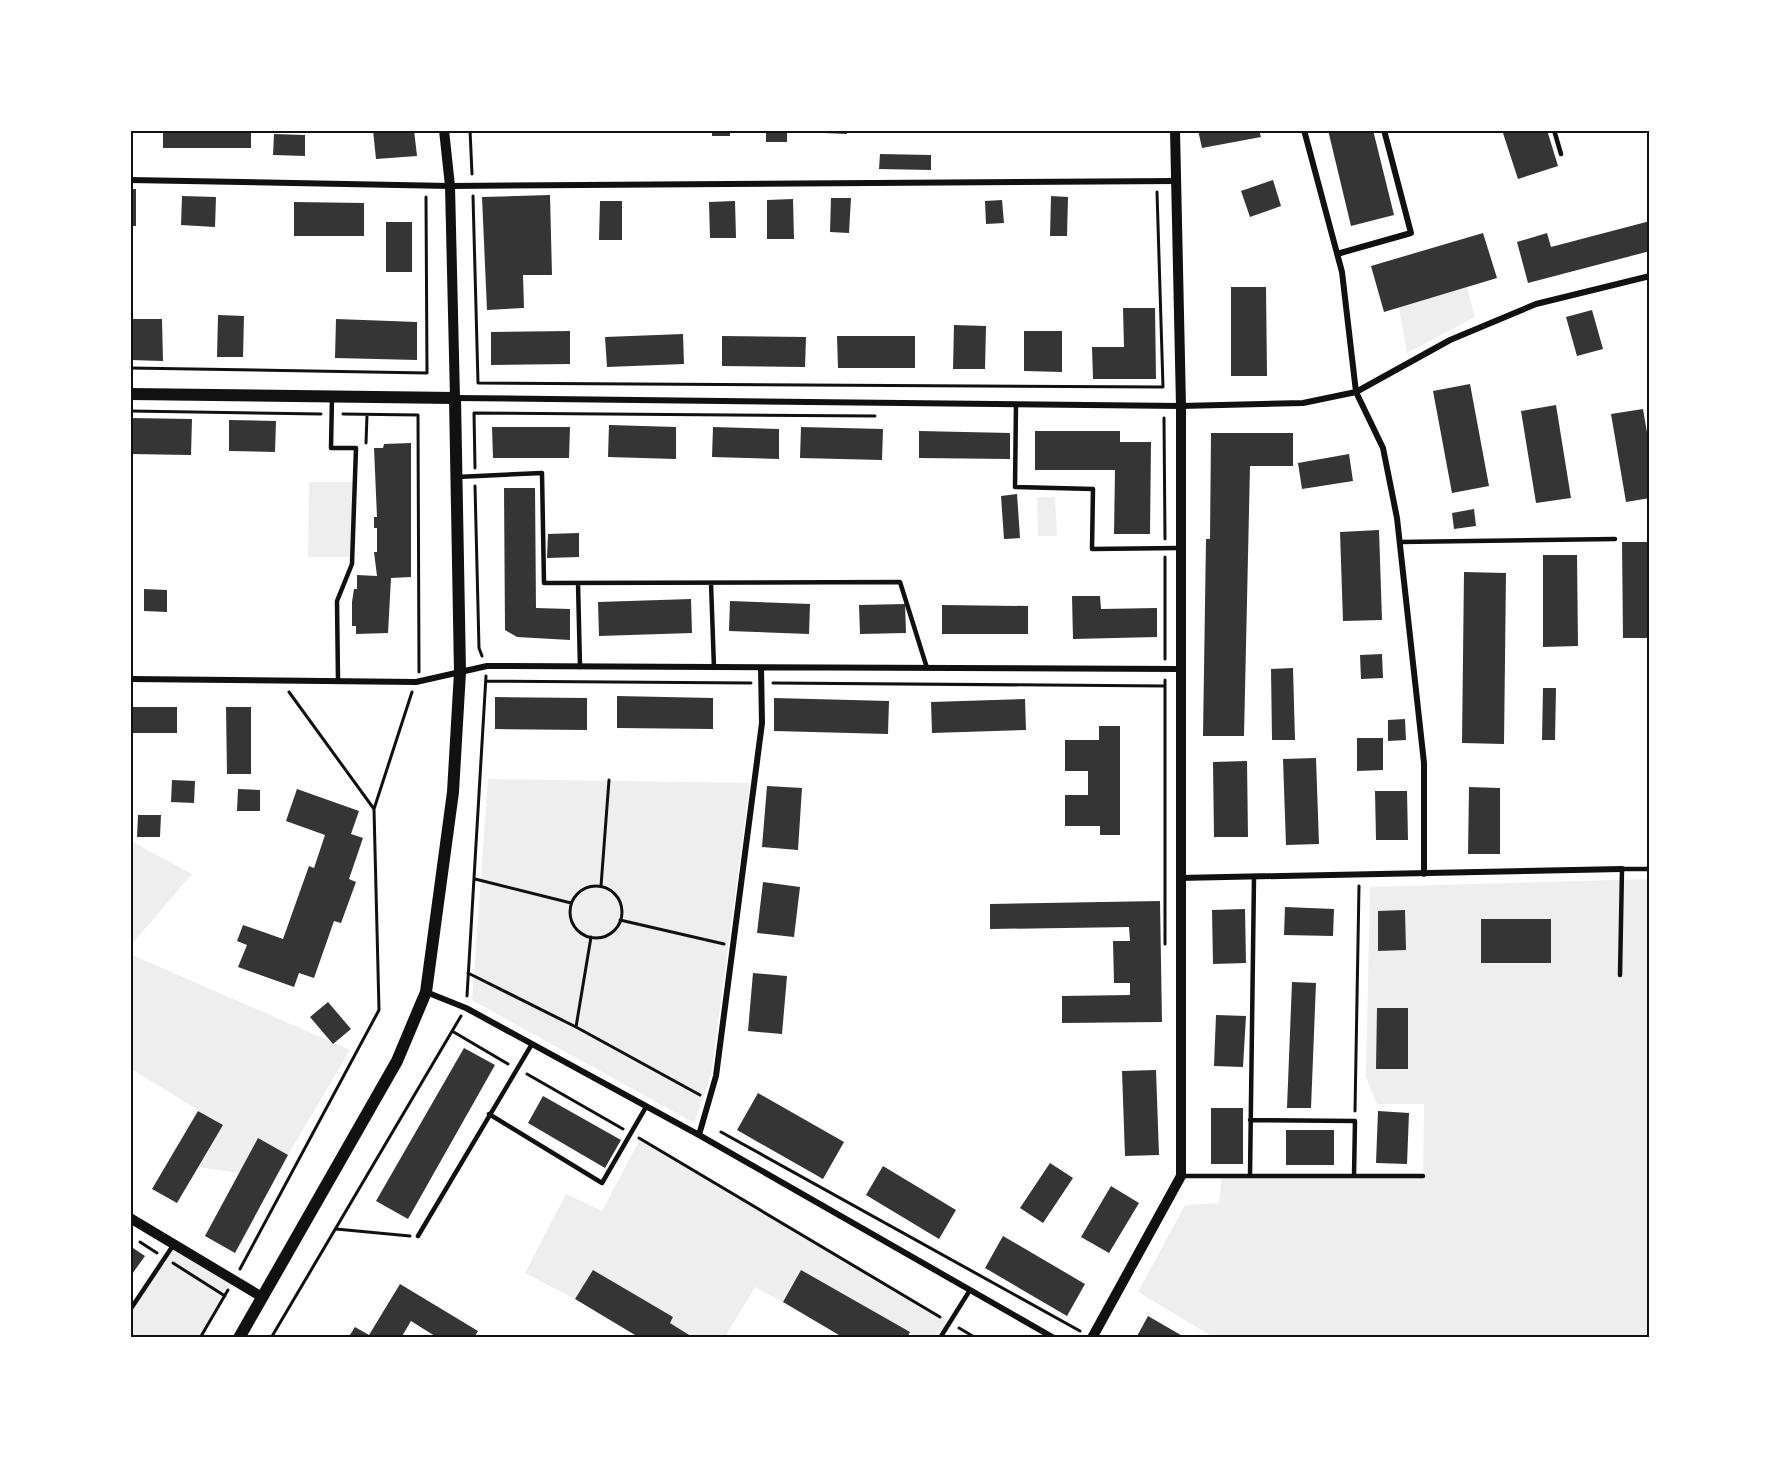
<svg xmlns="http://www.w3.org/2000/svg" width="1780" height="1468" font-family="Rubik,sans-serif">
	<rect width="100%" height="100%" fill="#fff"/>
	<path fill="#eee" d="M 1467,287 L 1475,317 L 1407,353 L 1399,307 Z
		M 309,482 L 355,482 L 352,557 L 308,557 Z
		M 1037,497 L 1055,497 L 1057,536 L 1038,536 Z
		M 488,779 L 750,783 L 711,1075 L 694,1123 L 472,1000 Z
		M 131,841 L 192,874 L 131,945 Z
		M 1649,879 L 1649,1337 L 1213,1337 L 1138,1292 L 1185,1205 L 1219,1203 L 1222,1176 L 1423,1176 L 1424,1104 L 1377,1104 L 1366,1077 L 1370,887 Z
		M 130,954 L 350,1050 L 288,1155 L 258,1139 L 240,1173 L 198,1167 L 223,1125 L 131,1069 Z
		M 640,1139 L 949,1322 L 940,1337 L 915,1337 L 801,1270 L 783,1302 L 755,1287 L 725,1337 L 694,1337 L 670,1323 L 672,1317 L 593,1270 L 575,1299 L 525,1273 L 566,1194 L 602,1211 Z
		M 174,1244 L 234,1280 L 200,1337 L 131,1337 L 130,1312 Z"/>
	<path fill="#353535" d="M 163,130 L 251,130 L 251,148 L 163,148 Z
		M 373,130 L 414,130 L 417,156 L 376,159 Z
		M 712,130 L 730,130 L 730,136 L 712,136 Z
		M 766,130 L 787,130 L 787,142 L 766,142 Z
		M 824,130 L 847,130 L 847,134 L 824,133 Z
		M 1198,130 L 1259,130 L 1261,137 L 1202,148 Z
		M 1328,130 L 1373,130 L 1394,215 L 1351,226 Z
		M 1502,130 L 1547,130 L 1558,166 L 1518,179 Z
		M 274,134 L 305,135 L 305,156 L 273,155 Z
		M 880,154 L 931,155 L 931,170 L 879,169 Z
		M 1273,180 L 1281,206 L 1250,217 L 1241,191 Z
		M 130,189 L 136,189 L 136,226 L 130,226 Z
		M 550,195 L 552,275 L 523,275 L 524,308 L 487,310 L 482,197 Z
		M 182,196 L 216,197 L 215,227 L 181,225 Z
		M 1051,196 L 1068,197 L 1067,236 L 1050,236 Z
		M 831,198 L 851,198 L 849,233 L 830,232 Z
		M 793,199 L 794,239 L 767,239 L 767,200 Z
		M 1002,200 L 1004,223 L 986,224 L 985,201 Z
		M 600,201 L 622,201 L 622,240 L 599,240 Z
		M 735,201 L 736,238 L 710,238 L 709,202 Z
		M 294,202 L 364,203 L 364,236 L 294,236 Z
		M 1650,221 L 1650,251 L 1528,283 L 1517,242 L 1547,233 L 1551,247 Z
		M 386,222 L 412,222 L 412,272 L 386,272 Z
		M 1483,233 L 1497,278 L 1384,312 L 1371,266 Z
		M 1231,287 L 1266,287 L 1267,376 L 1231,376 Z
		M 1123,308 L 1155,308 L 1156,379 L 1093,379 L 1092,347 L 1124,347 Z
		M 1592,310 L 1603,349 L 1577,356 L 1566,317 Z
		M 218,315 L 244,316 L 243,357 L 217,357 Z
		M 130,319 L 162,319 L 163,361 L 130,360 Z
		M 336,319 L 417,322 L 417,360 L 335,358 Z
		M 954,325 L 986,326 L 985,369 L 953,369 Z
		M 570,331 L 570,364 L 491,365 L 491,332 Z
		M 1024,331 L 1062,331 L 1062,372 L 1024,371 Z
		M 683,334 L 684,364 L 607,367 L 605,337 Z
		M 722,336 L 806,337 L 805,367 L 722,366 Z
		M 837,336 L 915,336 L 915,368 L 838,368 Z
		M 1470,384 L 1489,486 L 1452,493 L 1433,391 Z
		M 1556,405 L 1571,498 L 1536,503 L 1521,411 Z
		M 1643,409 L 1650,450 L 1650,498 L 1626,502 L 1611,414 Z
		M 130,418 L 192,419 L 191,455 L 130,454 Z
		M 229,420 L 276,421 L 275,452 L 229,451 Z
		M 609,425 L 676,427 L 676,459 L 608,457 Z
		M 492,427 L 570,427 L 569,458 L 493,458 Z
		M 713,427 L 779,429 L 779,459 L 712,457 Z
		M 801,427 L 883,429 L 882,460 L 800,458 Z
		M 919,431 L 1010,433 L 1010,459 L 919,458 Z
		M 1035,431 L 1120,431 L 1120,442 L 1151,442 L 1150,534 L 1114,534 L 1115,470 L 1035,470 Z
		M 1211,433 L 1293,433 L 1293,466 L 1250,466 L 1244,736 L 1203,736 L 1206,539 L 1210,539 Z
		M 411,443 L 411,577 L 391,578 L 388,633 L 356,634 L 356,626 L 352,626 L 352,602 L 354,589 L 357,589 L 357,575 L 377,576 L 374,552 L 377,552 L 377,528 L 374,528 L 374,517 L 377,517 L 374,448 L 383,448 L 384,444 Z
		M 1349,454 L 1353,481 L 1302,489 L 1298,463 Z
		M 504,488 L 535,488 L 536,608 L 570,609 L 570,640 L 517,637 L 505,630 Z
		M 1017,494 L 1020,538 L 1004,539 L 1001,496 Z
		M 1474,509 L 1476,526 L 1454,529 L 1452,513 Z
		M 1379,530 L 1382,620 L 1343,621 L 1340,532 Z
		M 579,533 L 579,557 L 547,558 L 548,534 Z
		M 1622,542 L 1650,542 L 1650,638 L 1623,638 Z
		M 1543,555 L 1577,555 L 1578,646 L 1543,647 Z
		M 1464,572 L 1506,573 L 1504,744 L 1462,743 Z
		M 144,589 L 167,590 L 167,612 L 144,611 Z
		M 1072,596 L 1100,596 L 1101,609 L 1157,608 L 1157,637 L 1073,639 Z
		M 691,599 L 692,633 L 599,636 L 598,602 Z
		M 730,601 L 810,604 L 809,634 L 729,631 Z
		M 905,604 L 906,633 L 860,634 L 859,605 Z
		M 942,605 L 1028,606 L 1028,634 L 942,634 Z
		M 1382,654 L 1383,678 L 1361,679 L 1360,655 Z
		M 1293,668 L 1295,740 L 1272,740 L 1271,669 Z
		M 1543,688 L 1556,688 L 1555,740 L 1542,740 Z
		M 617,696 L 713,698 L 713,729 L 617,728 Z
		M 495,697 L 587,698 L 587,730 L 495,729 Z
		M 774,698 L 889,701 L 888,734 L 774,731 Z
		M 1025,699 L 1026,730 L 932,733 L 931,702 Z
		M 130,707 L 177,707 L 177,733 L 130,733 Z
		M 226,707 L 251,707 L 251,774 L 227,774 Z
		M 1405,719 L 1406,740 L 1388,741 L 1388,720 Z
		M 1099,726 L 1120,726 L 1120,835 L 1100,835 L 1100,826 L 1065,826 L 1065,795 L 1088,795 L 1088,771 L 1065,771 L 1065,740 L 1099,740 Z
		M 1357,738 L 1383,738 L 1383,770 L 1357,771 Z
		M 1316,758 L 1319,844 L 1286,845 L 1283,759 Z
		M 1247,761 L 1248,837 L 1214,837 L 1213,762 Z
		M 172,780 L 195,781 L 194,803 L 171,802 Z
		M 767,786 L 802,788 L 798,850 L 762,847 Z
		M 1469,787 L 1500,788 L 1500,854 L 1468,854 Z
		M 238,789 L 260,790 L 260,811 L 237,811 Z
		M 297,789 L 359,811 L 351,834 L 363,838 L 349,879 L 356,882 L 341,923 L 334,921 L 314,978 L 299,973 L 294,987 L 238,967 L 247,945 L 237,941 L 243,925 L 283,939 L 309,866 L 314,868 L 325,835 L 286,821 Z
		M 1375,791 L 1407,791 L 1408,840 L 1376,840 Z
		M 138,815 L 161,815 L 160,837 L 137,837 Z
		M 763,882 L 800,887 L 794,937 L 757,933 Z
		M 1160,901 L 1162,1022 L 1062,1023 L 1062,996 L 1130,995 L 1130,983 L 1114,983 L 1113,941 L 1130,941 L 1129,927 L 990,929 L 990,904 Z
		M 1285,907 L 1334,909 L 1333,936 L 1284,935 Z
		M 1245,909 L 1246,963 L 1213,964 L 1212,910 Z
		M 1405,910 L 1406,950 L 1378,951 L 1378,911 Z
		M 1481,919 L 1551,919 L 1551,963 L 1481,963 Z
		M 753,973 L 787,976 L 782,1034 L 748,1031 Z
		M 1292,982 L 1316,983 L 1311,1108 L 1287,1108 Z
		M 328,1002 L 351,1029 L 333,1044 L 310,1017 Z
		M 1377,1008 L 1408,1008 L 1408,1069 L 1376,1069 Z
		M 1216,1015 L 1246,1016 L 1243,1067 L 1214,1066 Z
		M 464,1048 L 495,1065 L 408,1219 L 376,1201 Z
		M 1156,1070 L 1159,1155 L 1125,1156 L 1122,1071 Z
		M 758,1093 L 844,1142 L 823,1179 L 737,1130 Z
		M 543,1096 L 621,1140 L 605,1168 L 528,1123 Z
		M 1211,1108 L 1243,1108 L 1243,1164 L 1211,1164 Z
		M 198,1111 L 223,1125 L 177,1203 L 152,1189 Z
		M 1378,1111 L 1409,1113 L 1407,1164 L 1376,1163 Z
		M 1286,1130 L 1334,1130 L 1334,1165 L 1286,1165 Z
		M 258,1138 L 288,1155 L 235,1253 L 205,1236 Z
		M 1050,1163 L 1073,1178 L 1043,1223 L 1020,1208 Z
		M 883,1166 L 956,1210 L 939,1239 L 866,1195 Z
		M 1111,1186 L 1139,1203 L 1109,1253 L 1081,1237 Z
		M 1003,1236 L 1085,1284 L 1067,1316 L 985,1268 Z
		M 130,1246 L 145,1256 L 130,1277 Z
		M 593,1270 L 673,1317 L 670,1323 L 694,1338 L 640,1338 L 575,1299 Z
		M 801,1270 L 910,1332 L 907,1338 L 844,1338 L 783,1302 Z
		M 400,1284 L 478,1331 L 474,1338 L 438,1338 L 411,1321 L 401,1338 L 348,1338 L 355,1327 L 369,1335 Z
		M 1148,1316 L 1186,1338 L 1136,1338 Z"/>
	<g fill="none" stroke-linecap="round" stroke-linejoin="round">
		<path stroke="#111" stroke-width="3" d="M 470,130 L 472,174
			M 473,196 L 478,383 L 1163,387 L 1157,192
			M 130,368 L 427,373 L 426,197
			M 130,411 L 321,414
			M 343,414 L 418,415 L 419,672
			M 1164,418 L 1165,539
			M 366,443 L 367,415
			M 475,468 L 474,413 L 875,416
			M 475,486 L 479,648 L 482,656
			M 1165,557 L 1165,659
			M 1165,680 L 1165,944
			M 486,681 L 751,683
			M 773,683 L 1165,686
			M 289,692 L 374,809
			M 475,879 L 571,903
			M 601,886 L 609,780
			M570 912a26 26 0 1 1 52 0a26 26 0 1 1-52 0Z
			M 620,920 L 724,944
			M 468,973 L 576,1027 L 700,1095
			M 467,996 L 486,676
			M 576,1027 L 591,937
			M 452,1031 L 508,1064
			M 527,1074 L 623,1129
			M 1355,1111 L 1359,886
			M 721,1132 L 1080,1331
			M 639,1138 L 940,1317
			M 336,1229 L 410,1236
			M 140,1242 L 157,1253
			M 173,1263 L 225,1296
			M 240,1269 L 379,1010 L 374,809 L 412,692
			M 959,1328 L 976,1338
			M 200,1338 L 228,1290
			M 271,1338 L 461,1016"/>
		<path stroke="#111" stroke-width="4.5" d="M 1554,130 L 1561,154
			M 332,396 L 331,448 L 356,448 L 352,564 L 337,601 L 338,681
			M 1016,404 L 1015,487 L 1093,489 L 1092,549 L 1179,548
			M 457,477 L 542,473 L 544,583 L 900,582 L 927,668
			M 1400,542 L 1615,539
			M 578,583 L 580,667
			M 711,583 L 714,668
			M 1620,975 L 1622,869 L 1650,869
			M 489,1114 L 602,1183 L 646,1107
			M 1250,1120 L 1355,1121 L 1354,1176
			M 1181,1176 L 1423,1176
			M 1250,1176 L 1254,877
			M 418,1236 L 532,1044
			M 130,1310 L 174,1244
			M 940,1338 L 970,1290"/>
		<path stroke="#111" stroke-width="6" d="M 1304,130 L 1342,272 L 1356,392 L 1383,448 L 1397,518 L 1424,763 L 1424,874
			M 130,180 L 450,186 L 1177,181
			M 1337,254 L 1411,233 L 1384,130
			M 455,398 L 1181,406 L 1303,403 L 1356,392 L 1450,340 L 1536,304 L 1650,276
			M 130,679 L 416,682 L 487,666 L 1179,669
			M 1179,878 L 1622,869
			M 426,992 L 466,1008 L 699,1135 L 1054,1338
			M 699,1135 L 716,1076 L 762,723 L 761,668"/>
		<path stroke="#111" stroke-width="10" d="M 444,130 L 450,186 L 455,398
			M 130,1218 L 262,1297
			M 1092,1338 L 1181,1176 L 1181,406 L 1175,130"/>
		<path stroke="#111" stroke-width="12" d="M 130,394 L 455,398 L 460,672 L 453,792 L 426,992 L 397,1061 L 239,1338"/>
	</g>
	<rect width="1780" height="1468" fill="none" stroke="#ffffff" stroke-width="264"/>
	<rect x="132" y="132" width="1516" height="1204" fill="none" stroke="#111" stroke-width="2"/>
</svg>
